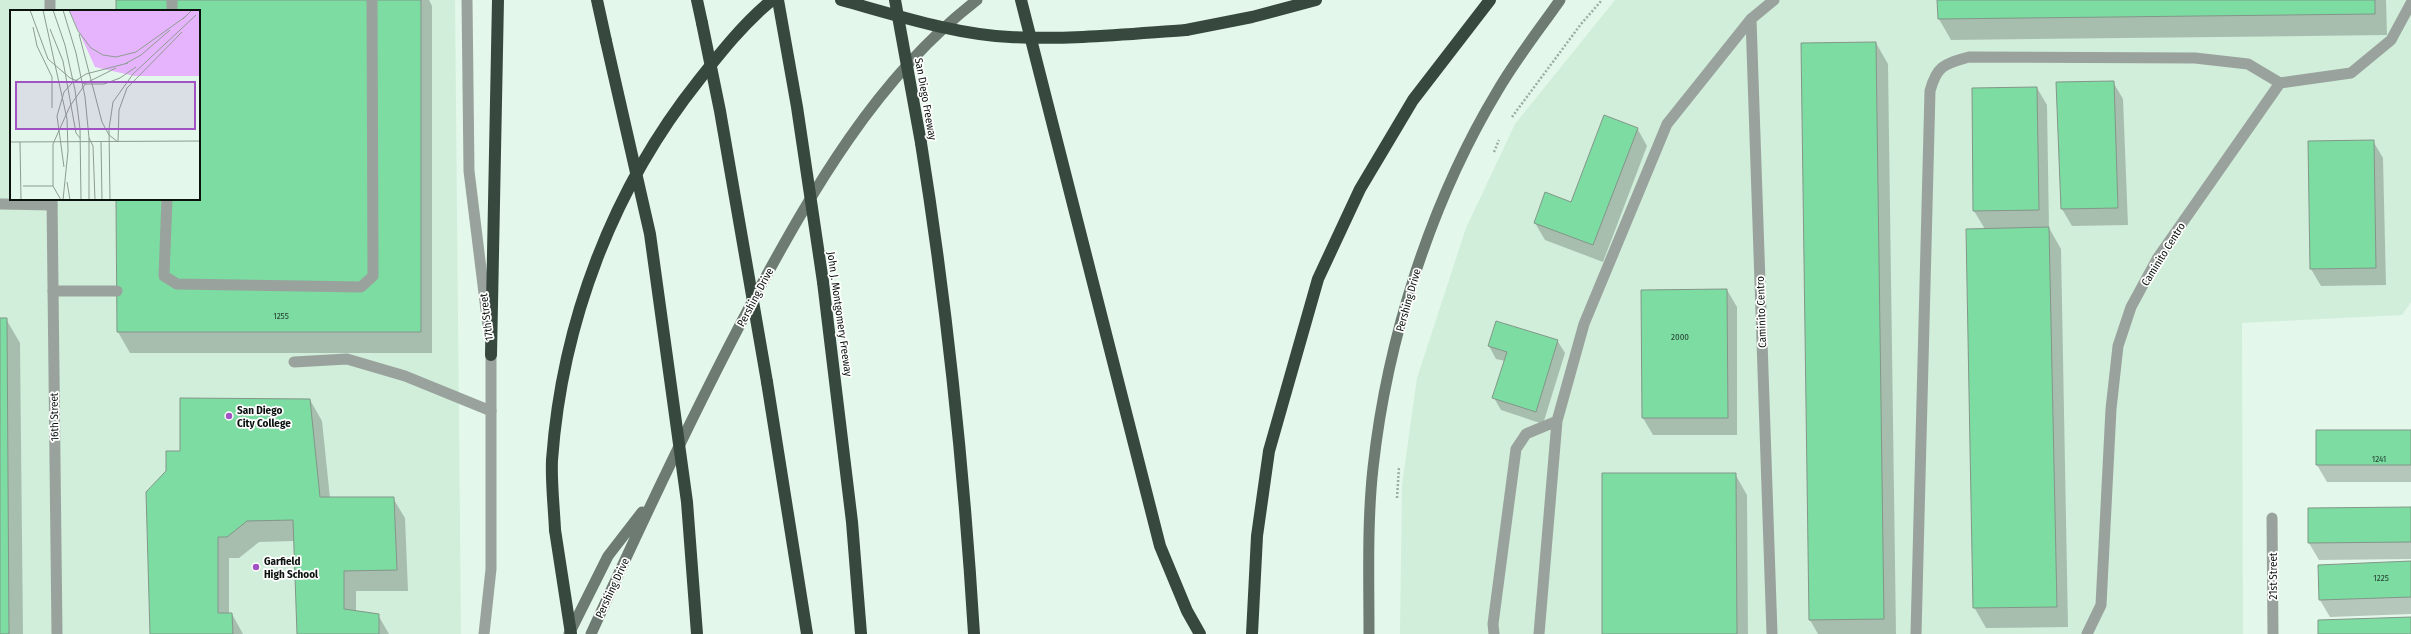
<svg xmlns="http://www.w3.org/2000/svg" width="2411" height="634" font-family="'Fira Sans Condensed',sans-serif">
	<rect width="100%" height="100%" fill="#e3f8ea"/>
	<path fill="#d1eeda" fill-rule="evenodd" d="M 0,0 L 455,0 L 461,634 L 0,634 ZM 11,11 L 199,11 L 199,199 L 11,199 Z
		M 1615,0 L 2411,0 L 2411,302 L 2402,315 L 2242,323 L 2243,634 L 1400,634 L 1402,485 L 1417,378 L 1466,228 L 1515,124 Z"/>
	<path fill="#0003" d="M 117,0 L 429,0 L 432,6 L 432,353 L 130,353 L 118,332 L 117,199 L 199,199 L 199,11 L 117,11 Z
		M 1938,0 L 2386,0 L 2387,35 L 1951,40 L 1939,19 Z
		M 1876,43 L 1888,64 L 1896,634 L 1818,634 L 1810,620 Z
		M 2113,82 L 2123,99 L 2128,225 L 2072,226 L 2062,209 Z
		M 2037,88 L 2047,105 L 2049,228 L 2061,249 L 2068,627 L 1986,628 L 1974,607 L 1985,229 L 1974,211 Z
		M 1637,128 L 1647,146 L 1603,262 L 1545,240 L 1535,223 L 1572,203 Z
		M 2373,141 L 2383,158 L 2386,285 L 2321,286 L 2311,269 L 2309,142 Z
		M 1727,290 L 1737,307 L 1737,435 L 1653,435 L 1643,418 L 1642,291 Z
		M 0,319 L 6,319 L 20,343 L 23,634 L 0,634 Z
		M 1557,340 L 1565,353 L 1543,424 L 1501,410 L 1494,398 L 1505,361 L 1496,359 L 1489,346 Z
		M 310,400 L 322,421 L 330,498 L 393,498 L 405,518 L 408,591 L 356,591 L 356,612 L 378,615 L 389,634 L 298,634 L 295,541 L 259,542 L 239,558 L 229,558 L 229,614 L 232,614 L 243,634 L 151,634 L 167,472 L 181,452 Z
		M 2317,431 L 2411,431 L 2411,482 L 2327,482 L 2317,465 Z
		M 1735,474 L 1747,495 L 1748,634 L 1603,634 Z
		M 2411,508 L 2411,559 L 2319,560 L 2309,543 Z
		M 2411,562 L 2411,614 L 2330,617 L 2320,600 L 2319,566 Z"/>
	<path fill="#7cdca2" stroke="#839689" d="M 116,0 L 421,0 L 421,332 L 117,332 L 116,199 L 199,199 L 199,11 L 116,11 Z
		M 1937,0 L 2375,0 L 2375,14 L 1938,19 Z
		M 1876,42 L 1884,619 L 1809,620 L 1801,43 Z
		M 2114,81 L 2118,208 L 2061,209 L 2056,82 Z
		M 2037,87 L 2039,210 L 1973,211 L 1972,88 Z
		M 1604,115 L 1638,128 L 1593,245 L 1534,223 L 1545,192 L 1571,202 Z
		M 2374,140 L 2376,268 L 2310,269 L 2308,141 Z
		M 2049,227 L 2057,607 L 1973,608 L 1966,229 Z
		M 1727,289 L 1728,418 L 1642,418 L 1641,290 Z
		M 0,318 L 7,318 L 9,634 L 0,634 Z
		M 1496,321 L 1558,340 L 1536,412 L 1492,398 L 1507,352 L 1488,346 Z
		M 180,398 L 310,399 L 320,497 L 394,497 L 397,570 L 344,571 L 344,609 L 379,614 L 379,634 L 297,634 L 293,520 L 247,521 L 227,537 L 218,537 L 218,613 L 232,613 L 233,634 L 150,634 L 146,492 L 166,471 L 166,451 L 180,451 Z
		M 2316,430 L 2411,430 L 2411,465 L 2316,465 Z
		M 1602,473 L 1736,473 L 1737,634 L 1602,634 Z
		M 2411,507 L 2411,542 L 2308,543 L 2308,508 Z
		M 2411,561 L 2411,597 L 2319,600 L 2318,565 Z
		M 2411,617 L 2411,634 L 2318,634 L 2318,620 Z"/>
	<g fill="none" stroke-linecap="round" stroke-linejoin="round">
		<path stroke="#9caca1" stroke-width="2.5" stroke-dasharray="2 2" stroke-linecap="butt" d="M 1512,117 L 1581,24 L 1602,0
			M 1494,152 L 1499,140
			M 1397,498 L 1399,467"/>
		<path stroke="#99a29c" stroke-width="11" d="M 172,11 L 172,0
			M 167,199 L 164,276 L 177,284 L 361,287 L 373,276 L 372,0
			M 0,204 L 52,205
			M 53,291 L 117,291
			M 294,362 L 347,359 L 405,376 L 491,411
			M 2272,518 L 2273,634
			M 1494,634 L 1493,624 L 1516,449 L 1526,434 L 1557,421
			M 1539,634 L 1557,421 L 1584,324 L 1667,124 L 1751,19
			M 1916,634 L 1930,91 C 1937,65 1945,64 1969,57 L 2195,58 L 2248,64 L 2280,83"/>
		<path stroke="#99a29c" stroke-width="11" d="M 467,0 L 469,171 L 488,326
			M 50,11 L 50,0
			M 52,199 L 57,634
			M 1772,634 L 1751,19 L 1774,0
			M 2087,634 L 2101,605 L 2111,409 L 2118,346 L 2131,307 L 2157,259 L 2280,83 L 2351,73 L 2391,40 L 2411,3"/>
		<path stroke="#99a29c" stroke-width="11" d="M 484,634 L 491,569 L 491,355"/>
		<path stroke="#6e7b73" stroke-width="11" d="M 569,634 L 608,556 L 642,512
			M 591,634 C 642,522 694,411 752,302 C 812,191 876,78 977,0
			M 1369,634 C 1369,579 1367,523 1373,468 C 1387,339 1431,201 1498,90 C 1516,59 1539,30 1560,0"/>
		<path stroke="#37493e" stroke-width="12" d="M 597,0 L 606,41
			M 697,0 L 702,23
			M 1021,0 L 1160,546 L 1187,611 L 1200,634
			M 1186,30 L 1252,17 L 1316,0
			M 921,143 C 947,306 964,470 974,634
			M 823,282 L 852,522 L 861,634
			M 491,355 L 498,0
			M 767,382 L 807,634
			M 555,530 C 554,507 551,483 552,460 C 562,322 613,188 699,80 C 721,52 744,23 772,0
			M 1252,634 L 1257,536 L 1269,451 L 1318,279 L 1360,189 L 1413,100 L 1490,0"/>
		<path stroke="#37493e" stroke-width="12" d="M 778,0 L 797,107 L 823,282
			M 841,0 C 896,15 953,34 1010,37 C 1069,40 1128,34 1186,30
			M 895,0 L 921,143
			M 702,23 L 720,111 L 767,382
			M 606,41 L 650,234 L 687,502 L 697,634
			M 555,530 L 571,634"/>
	</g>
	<g fill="#a253c3" stroke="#fff" stroke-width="1.5">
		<circle cx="229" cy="416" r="4"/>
		<circle cx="256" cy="567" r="4"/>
	</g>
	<g text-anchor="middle" stroke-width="3.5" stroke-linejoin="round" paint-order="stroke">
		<g font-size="9" fill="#274433">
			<text x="281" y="319">1255</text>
			<text x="1680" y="340">2000</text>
			<text x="2379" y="462">1241</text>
			<text x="2381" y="581">1225</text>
		</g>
		<g font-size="11" fill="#0b120e" stroke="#fff">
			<text transform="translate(926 99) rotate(80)" y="4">San Diego Freeway</text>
			<text transform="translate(2163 254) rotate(-58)" y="4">Caminito Centro</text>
			<text transform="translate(755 297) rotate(-62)" y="4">Pershing Drive</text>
			<text transform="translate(1408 300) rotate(-74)" y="4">Pershing Drive</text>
			<text transform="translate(1761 312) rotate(-92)" y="4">Caminito Centro</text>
			<text transform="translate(840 314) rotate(82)" y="4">John J. Montgomery Freeway</text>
			<text transform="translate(486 317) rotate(-97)" y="4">17th Street</text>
			<text transform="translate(54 417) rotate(-91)" y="4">16th Street</text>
			<text transform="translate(2273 576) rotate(-90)" y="4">21st Street</text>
			<text transform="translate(612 588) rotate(-65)" y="4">Pershing Drive</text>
		</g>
		<g font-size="11" font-weight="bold" fill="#0b120e" stroke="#fff" text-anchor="start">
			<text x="237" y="414">San Diego<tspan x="237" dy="13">City College</tspan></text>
			<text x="264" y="565">Garfield<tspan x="264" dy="13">High School</tspan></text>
		</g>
	</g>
	<g transform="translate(10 10)">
		<rect width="190" height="190" fill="#e3f8ea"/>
		<path d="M 59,0 L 190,0 L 190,66 L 124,66 L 85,57 Z" fill="#e6b4fd"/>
		<path fill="none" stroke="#8d9c92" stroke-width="1" d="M 20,0 L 38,49 L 60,68 L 75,74 L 94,74 L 110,68 L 126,57M 33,0 L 57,109 L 58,141 L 53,190M 43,0 L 55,35 L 65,80 L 70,119 L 71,190M 53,0 L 66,43 L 75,87 L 79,128 L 79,190M 59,0 L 68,21 L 81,38 L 93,45 L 106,47 L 126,42 L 175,7M 173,9 L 182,0M 23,17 L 27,36 L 42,67 L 42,98M 40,19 L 53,51 L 66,123 L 70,128M 69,24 L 92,112 L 99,125 L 108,132M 115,54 L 131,45 L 160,20M 79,128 L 83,136 L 85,190M 0,132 L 190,131M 10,132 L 11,190M 91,132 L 92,190M 108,132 L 109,100 L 117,78 L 172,22M 54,157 L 47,106 L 54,82 L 62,73 L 76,64 L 118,53M 57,172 L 60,190M 13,176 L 43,176 L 43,134 L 60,96 L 76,73 L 106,58M 43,176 L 51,190M 100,190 L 99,119 L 103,92 L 123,64 L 186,5"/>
		<path fill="#a253c3" fill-opacity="0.15" stroke="#a253c3" stroke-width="2" d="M 6,72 L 185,72 L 185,119 L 6,119 Z"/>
		<rect width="190" height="190" fill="none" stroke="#0b120e" stroke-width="2"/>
	</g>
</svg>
